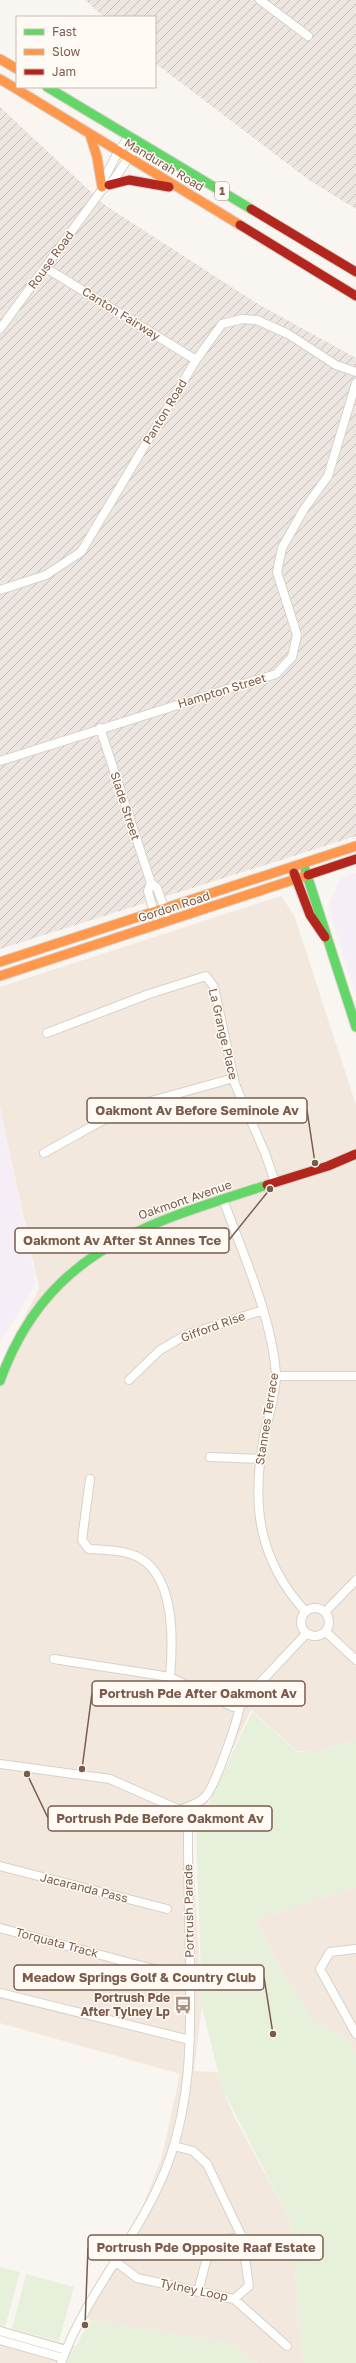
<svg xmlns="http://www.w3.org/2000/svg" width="356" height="2363" font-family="'Golos Text',sans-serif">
	<defs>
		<pattern id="industrial-furrows" width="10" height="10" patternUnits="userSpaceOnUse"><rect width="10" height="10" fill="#ede5e0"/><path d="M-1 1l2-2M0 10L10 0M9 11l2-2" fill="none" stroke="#c5bdb8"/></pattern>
	</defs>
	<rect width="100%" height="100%" fill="#f9f5f0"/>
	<path fill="#f2e8de" d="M 281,896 L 294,915 L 356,1105 L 356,1739 L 319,1752 L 297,1751 L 251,1710 L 192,1835 L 202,2004 L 194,2071 L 218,2072 L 222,2088 L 233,2114 L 291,2222 L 303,2363 L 257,2363 L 232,2344 L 90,2320 L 81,2307 L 140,2213 L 162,2157 L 180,2074 L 0,2023 L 0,1367 L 39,1288 L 0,1108 L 0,987 Z
		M 356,1887 L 356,2052 L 346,2039 L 310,2018 L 276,1960 L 256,1920 Z
		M 0,2326 L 75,2346 L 67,2363 L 0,2363 Z"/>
	<path fill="url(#industrial-furrows)" d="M 85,0 L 356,0 L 356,209 L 309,180 L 155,63 L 155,17 L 104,17 Z
		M 0,107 L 106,206 L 258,304 L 356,358 L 356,836 L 0,949 Z"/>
	<path fill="#f6eef6" d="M 356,873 L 356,995 L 328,907 L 340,879 Z
		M 0,1108 L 36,1280 L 33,1289 L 0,1343 Z"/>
	<path fill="#e7f0db" d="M 252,1712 L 297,1752 L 323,1751 L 356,1739 L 356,1887 L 256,1920 L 276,1960 L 310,2018 L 346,2039 L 356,2052 L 356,2363 L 303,2363 L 291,2222 L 222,2088 L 202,2007 L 196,1830 Z
		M 0,2267 L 20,2272 L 5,2327 L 0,2325 Z
		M 26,2274 L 74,2287 L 59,2341 L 12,2329 Z
		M 90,2320 L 232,2344 L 257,2363 L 67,2363 Z"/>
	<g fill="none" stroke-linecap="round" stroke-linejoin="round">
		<g stroke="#d7d1cb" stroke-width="10">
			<path id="street" d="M 260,0 L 308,36
				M 103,181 L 118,152 L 130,136
				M 46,268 L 196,360
				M 0,329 L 101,191 L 113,181 L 139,142
				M 0,590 L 46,575 L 81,552 L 196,360 L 222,324 L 242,319 L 257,320 L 288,334 L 336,365 L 356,372
				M 100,728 L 151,883 L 157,888 L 166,913
				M 0,761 L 276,674 L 292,657 L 297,635 L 277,572 L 282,548 L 304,509 L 328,476 L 356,383
				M 151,883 L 148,891 L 155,916
				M 47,1033 L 149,994 L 206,976 L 214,987 L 235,1084 L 265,1153 L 275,1182
				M 44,1153 L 98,1123 L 133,1106 L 234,1078
				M 223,1199 C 243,1255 271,1314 276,1373 C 277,1391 268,1418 264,1436 C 251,1504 258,1559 305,1611
				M 276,1376 L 356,1376
				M 129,1380 L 160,1350 L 186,1335 L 263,1310
				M 210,1457 L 260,1459
				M 90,1479 L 82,1540 L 89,1549 C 105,1550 126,1550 140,1558 C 176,1579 173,1643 170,1677
				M301 1622a14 14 0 1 1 28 0a14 14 0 1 1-28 0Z
				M 325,1612 L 356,1580
				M 326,1632 L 356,1660
				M 54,1659 L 170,1677 L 233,1707 L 245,1703 L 257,1686 L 306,1634
				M 0,1764 L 110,1779 L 180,1810 L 186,1818 L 188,1833 C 188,1877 189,1920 190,1963 C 191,2036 192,2110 162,2178 C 134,2243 85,2296 61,2363
				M 180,1810 C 189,1806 198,1804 205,1797 C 215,1787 238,1720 240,1705
				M 0,1866 L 167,1909
				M 0,1928 L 161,1971
				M 356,1949 L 330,1952 L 320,1969 L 356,2034
				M 0,1993 L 190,2040
				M 115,2261 L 137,2278 L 234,2299 L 249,2286 L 242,2237 L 207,2164 L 193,2151 L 174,2146
				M 198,2292 L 206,2261 L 219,2240 L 242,2237
				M 234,2299 L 287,2346
				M 0,2331 L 66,2350
				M 0,2340 L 63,2358"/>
		</g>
		<g stroke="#d9d2cb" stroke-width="11">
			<path id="fast" d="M 47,87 L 251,209
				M 305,869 L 356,1027
				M 0,1381 C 48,1249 146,1224 267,1185"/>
		</g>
		<g stroke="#d9d2cb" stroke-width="11">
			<path id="slow" d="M 0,59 L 17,69
				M 0,79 L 240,225
				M 90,135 L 97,157 L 102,187
				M 0,962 L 356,846
				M 0,976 L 308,875"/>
		</g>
		<g stroke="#d9d2cb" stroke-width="11">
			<path id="jam" d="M 109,185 L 129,180 L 169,187
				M 251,209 L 356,272
				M 240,225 L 356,296
				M 294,873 L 310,915 L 325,937
				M 308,875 L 356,859
				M 267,1185 L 328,1166 L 356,1154"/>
		</g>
		<use href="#street" stroke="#fefefd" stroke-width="8"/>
		<use href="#fast" stroke="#63d668" stroke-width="9"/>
		<use href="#slow" stroke="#ff974d" stroke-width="9"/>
		<use href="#jam" stroke="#b3261e" stroke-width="9"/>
	</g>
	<defs>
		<g id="bus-bare" transform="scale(1.38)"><path d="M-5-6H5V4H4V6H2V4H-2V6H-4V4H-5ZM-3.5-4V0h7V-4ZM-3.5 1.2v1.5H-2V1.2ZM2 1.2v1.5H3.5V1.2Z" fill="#a69286" stroke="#fffaf3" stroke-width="2.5" paint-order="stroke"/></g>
	</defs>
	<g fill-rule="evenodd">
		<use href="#bus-bare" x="183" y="2005"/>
	</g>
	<g text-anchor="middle" stroke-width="3" stroke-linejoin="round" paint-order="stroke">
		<rect fill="#fffaf3" stroke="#a28b7f" stroke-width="1" x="215" y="182" width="14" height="18" rx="3"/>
		<g font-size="11" font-weight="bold" fill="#7a5c4d">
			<text x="222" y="195">1</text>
		</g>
		<g font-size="12" fill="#7a5c4d" stroke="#fffaf3">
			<text transform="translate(164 165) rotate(31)" y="4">Mandurah Road</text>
			<text transform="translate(51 260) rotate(-54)" y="4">Rouse Road</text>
			<text transform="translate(121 314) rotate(32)" y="4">Canton Fairway</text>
			<text transform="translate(165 412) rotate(-59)" y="4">Panton Road</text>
			<text transform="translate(222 691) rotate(-17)" y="4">Hampton Street</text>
			<text transform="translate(125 806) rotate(72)" y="4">Slade Street</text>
			<text transform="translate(174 907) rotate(-18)" y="4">Gordon Road</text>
			<text transform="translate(223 1034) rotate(77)" y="4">La Grange Place</text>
			<text transform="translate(185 1200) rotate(-19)" y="4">Oakmont Avenue</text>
			<text transform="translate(213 1327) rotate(-20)" y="4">Gifford Rise</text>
			<text transform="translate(267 1419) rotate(-81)" y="4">Stannes Terrace</text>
			<text transform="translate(84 1888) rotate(14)" y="4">Jacaranda Pass</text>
			<text transform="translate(189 1911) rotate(-91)" y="4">Portrush Parade</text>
			<text transform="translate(57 1943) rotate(15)" y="4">Torquata Track</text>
			<text transform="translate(194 2290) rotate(12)" y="4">Tylney Loop</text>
		</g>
		<g font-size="12" font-weight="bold" fill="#7a5c4d" stroke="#fffaf3" text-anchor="end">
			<text x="170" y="2002">Portrush Pde<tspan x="170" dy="14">After Tylney Lp</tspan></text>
		</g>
	</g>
	<path fill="none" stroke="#7a5c4d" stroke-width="1.5" d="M315 1163L307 1110M270 1189L229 1240M82 1769L92 1693M27 1774L48 1818M273 2034L264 1977M85 2325L88 2248"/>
	<g fill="#7a5c4d" stroke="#fffaf3" stroke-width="1.5">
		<circle cx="315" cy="1163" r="4"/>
		<circle cx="270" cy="1189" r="4"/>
		<circle cx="82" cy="1769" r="4"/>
		<circle cx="27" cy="1774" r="4"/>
		<circle cx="273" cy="2034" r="4"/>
		<circle cx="85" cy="2325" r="4"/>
	</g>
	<g fill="#fffaf3" stroke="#7a5c4d" stroke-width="1.5">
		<rect x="87" y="1098" width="220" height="25" rx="4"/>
		<rect x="15" y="1228" width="214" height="25" rx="4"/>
		<rect x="92" y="1681" width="213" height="25" rx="4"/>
		<rect x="48" y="1806" width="224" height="25" rx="4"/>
		<rect x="14" y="1965" width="250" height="25" rx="4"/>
		<rect x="88" y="2235" width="235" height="25" rx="4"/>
	</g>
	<g font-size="13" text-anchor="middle" font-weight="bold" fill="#7a5c4d">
		<text x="197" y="1115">Oakmont Av Before Seminole Av</text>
		<text x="122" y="1245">Oakmont Av After St Annes Tce</text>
		<text x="198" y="1698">Portrush Pde After Oakmont Av</text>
		<text x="160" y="1823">Portrush Pde Before Oakmont Av</text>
		<text x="139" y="1982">Meadow Springs Golf &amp; Country Club</text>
		<text x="206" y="2252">Portrush Pde Opposite Raaf Estate</text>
	</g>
	<rect x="16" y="16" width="140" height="72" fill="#fffaf3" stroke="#cabbb1"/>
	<rect x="24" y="29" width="20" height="6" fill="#63d668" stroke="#cabbb1"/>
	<text x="52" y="36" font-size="12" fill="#7a5c4d">Fast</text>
	<rect x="24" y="49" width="20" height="6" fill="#ff974d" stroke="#cabbb1"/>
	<text x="52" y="56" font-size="12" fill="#7a5c4d">Slow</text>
	<rect x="24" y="69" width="20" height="6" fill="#b3261e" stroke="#cabbb1"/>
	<text x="52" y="76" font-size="12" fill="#7a5c4d">Jam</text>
</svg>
